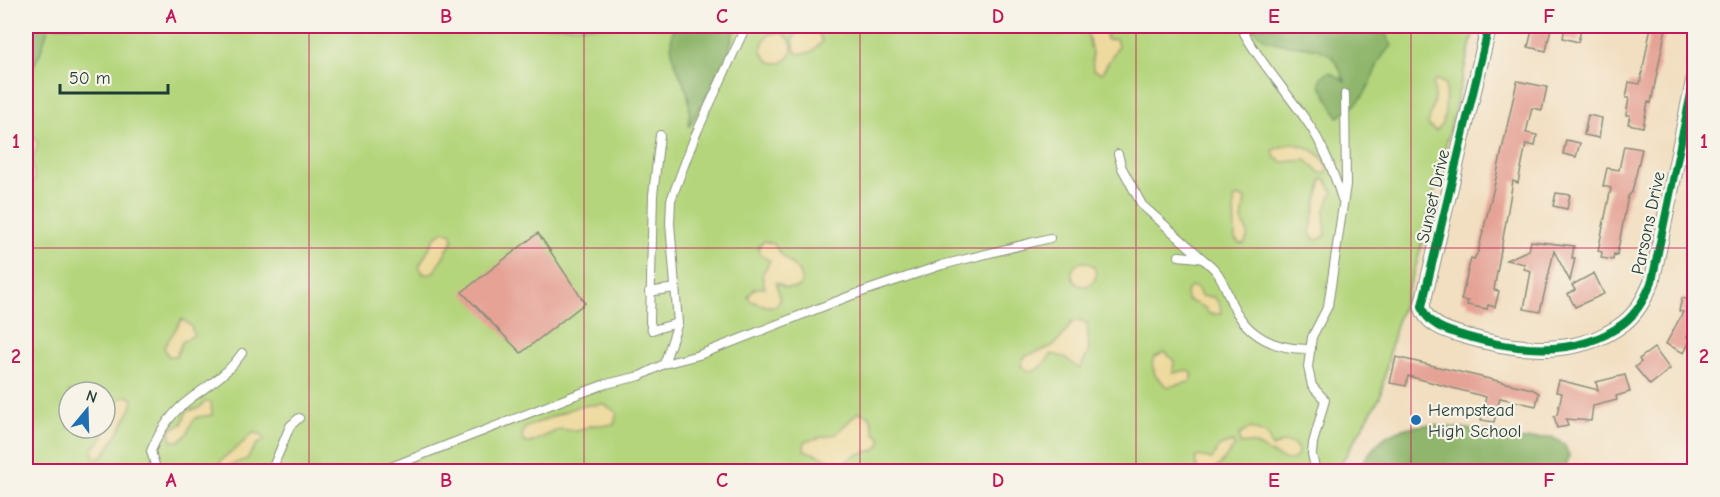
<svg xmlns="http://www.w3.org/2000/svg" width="1720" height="497" font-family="'Comic Neue',sans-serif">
	<rect width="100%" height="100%" fill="#f7f3e8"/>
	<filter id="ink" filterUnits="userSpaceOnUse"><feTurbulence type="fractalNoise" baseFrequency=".0167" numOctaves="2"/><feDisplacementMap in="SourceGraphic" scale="12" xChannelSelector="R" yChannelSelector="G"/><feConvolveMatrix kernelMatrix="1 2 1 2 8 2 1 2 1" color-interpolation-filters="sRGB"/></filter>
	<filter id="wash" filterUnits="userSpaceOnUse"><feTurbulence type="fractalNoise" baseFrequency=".008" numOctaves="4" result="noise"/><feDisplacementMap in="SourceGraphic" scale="24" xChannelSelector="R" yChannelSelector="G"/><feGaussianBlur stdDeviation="1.35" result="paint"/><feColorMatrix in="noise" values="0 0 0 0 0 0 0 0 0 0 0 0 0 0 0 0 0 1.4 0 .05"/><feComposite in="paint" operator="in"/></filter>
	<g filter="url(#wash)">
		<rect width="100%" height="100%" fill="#f2dec0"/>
		<path fill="#b4d57c" stroke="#6a8958" stroke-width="1.5" fill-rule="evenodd" d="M 26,26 L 1475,26 L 1417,263 L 1395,328 L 1380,397 L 1336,472 L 26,471 ZM 69,392 L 105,392 L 105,428 L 69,428 Z"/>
		<path fill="#8fb66c" stroke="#577a50" stroke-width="1.5" d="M 26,26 L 49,26 L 40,54 L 26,79 Z
			M 674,26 L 735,26 L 727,58 L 689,127 C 689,114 691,101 686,89 C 677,67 666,50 674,26 Z
			M 1252,26 L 1381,26 L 1392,46 C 1376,59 1376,74 1366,91 C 1360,103 1349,110 1338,117 L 1320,84 L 1321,77 L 1330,72 L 1345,81 C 1341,72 1338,63 1331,56 C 1310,39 1265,53 1252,26 Z
			M 1432,425 L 1492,432 L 1522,440 L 1552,437 L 1564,444 L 1569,455 L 1565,471 L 1357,471 C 1378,437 1392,426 1432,425 Z"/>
		<path fill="#eeda9e" stroke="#868c69" stroke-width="1.5" d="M 1086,26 L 1114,26 L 1105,37 L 1107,40 L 1116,39 L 1118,46 L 1102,73 L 1093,70 L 1092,53 Z
			M 806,28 L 818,31 L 822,42 L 811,52 L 798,54 L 795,51 L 793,38 L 799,31 Z
			M762 48a15 15 0 1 1 30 0a15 15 0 1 1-30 0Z
			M 1437,80 L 1446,84 C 1444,98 1449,121 1436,131 L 1428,125 L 1435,96 L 1433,83 Z
			M 26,135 L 35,138 L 38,144 L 32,161 L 35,180 L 27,186 Z
			M 1291,143 C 1306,146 1329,154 1327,173 L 1320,173 L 1306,160 L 1282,162 L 1275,158 L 1273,150 Z
			M 1322,179 L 1326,180 L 1333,191 L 1324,212 L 1326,235 L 1318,240 L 1312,238 L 1310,232 Z
			M 1238,196 L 1245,199 L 1242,220 L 1248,234 L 1245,243 L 1240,244 L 1235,239 L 1234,200 Z
			M 444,231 L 452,234 L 453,240 L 435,270 L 431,274 L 424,274 L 419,267 L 435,237 Z
			M 764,241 L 774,244 C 783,263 803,265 801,284 L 797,288 L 786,288 L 776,282 L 780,300 L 776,306 L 766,306 L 751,301 L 748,297 L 755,288 L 765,288 L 762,275 L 770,261 L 760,254 L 758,247 Z
			M1072 274a12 12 0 1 1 24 0a12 12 0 1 1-24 0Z
			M 1191,287 L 1197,288 L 1201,296 L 1214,297 L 1220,305 L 1221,314 L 1209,314 L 1204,307 L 1187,300 L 1186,292 Z
			M 182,319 L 191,326 L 194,335 L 182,342 L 176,356 L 168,356 L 164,347 Z
			M 1078,320 L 1087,323 L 1089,350 L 1080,369 L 1064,357 L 1052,354 L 1039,369 L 1029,371 L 1022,367 L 1021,364 L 1025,356 C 1052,348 1057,347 1072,322 Z
			M 1165,352 L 1174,361 L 1173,373 L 1187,370 L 1193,374 L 1190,382 L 1167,387 L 1155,375 L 1152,363 L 1155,357 Z
			M 128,396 L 133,399 C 134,409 109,448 102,457 L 94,458 L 92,449 L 100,441 L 121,398 Z
			M 205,402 L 211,402 L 212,415 L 198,417 L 192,422 L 187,434 L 179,441 L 172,441 L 170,430 L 182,424 L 187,411 L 199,408 Z
			M 604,404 L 617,413 L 614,425 L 593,425 L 577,431 L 560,429 L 530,443 L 524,442 L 522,438 L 524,429 L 529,426 L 579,406 Z
			M 858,412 L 870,416 L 875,434 L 881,438 L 881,444 L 875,450 L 855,455 L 842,464 L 804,450 L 805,441 L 836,434 Z
			M 1250,428 L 1267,434 L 1272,447 L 1285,442 L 1294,444 L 1298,450 L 1297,457 C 1286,467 1265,448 1254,444 C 1249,442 1245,444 1240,444 L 1239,435 Z
			M 253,433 L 261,434 L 264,440 L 256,445 L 247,459 L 230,465 L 226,471 L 210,471 C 219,468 220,460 227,455 C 237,449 244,441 253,433 Z
			M 1232,442 L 1235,447 C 1218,462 1224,472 1198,471 L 1195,458 L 1199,456 L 1212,459 L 1220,446 Z"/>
		<g id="blocks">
			<path fill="#e5a295" d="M 1533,26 L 1551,28 L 1546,51 L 1528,47 Z
				M 1565,26 L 1581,30 L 1578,42 L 1563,38 Z
				M 1651,26 L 1666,28 L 1651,103 L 1648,102 L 1643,127 L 1628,124 L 1630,115 L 1626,115 L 1629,98 L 1626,98 L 1629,82 L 1640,84 Z
				M 1517,81 L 1547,87 L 1542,110 L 1532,108 L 1526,133 L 1537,135 L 1535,146 L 1526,144 L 1518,183 L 1513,181 L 1494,290 L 1499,291 L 1495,307 L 1488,305 L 1487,309 L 1467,305 L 1468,301 L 1461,300 L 1471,258 L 1474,259 L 1478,252 L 1494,187 Z
				M 1588,115 L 1602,118 L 1599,138 L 1584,135 Z
				M 1566,140 L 1580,143 L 1576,157 L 1563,154 Z
				M 1624,146 L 1642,149 L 1632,192 L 1628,196 L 1617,255 L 1614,254 L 1613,260 L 1601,258 L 1602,252 L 1598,251 L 1611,188 L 1603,186 L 1607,168 L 1619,170 Z
				M 1556,193 L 1570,195 L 1567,209 L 1553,206 Z
				M 538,233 L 585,303 L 521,353 L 462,292 Z
				M 1531,241 L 1574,246 L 1572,258 L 1575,258 L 1570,281 L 1554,251 L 1540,312 L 1524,309 L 1531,271 L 1524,269 L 1525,264 L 1506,260 L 1529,250 Z
				M 1594,273 L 1604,294 L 1575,307 L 1568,294 L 1575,290 L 1572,285 Z
				M 1695,291 L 1695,323 L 1687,337 L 1691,339 L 1684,353 L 1666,344 L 1683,312 L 1679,311 L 1682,298 L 1690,300 Z
				M 1654,348 L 1670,369 L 1650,385 L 1635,367 L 1641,362 L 1639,359 Z
				M 1396,357 L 1532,389 L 1539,393 L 1536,406 L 1500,398 L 1494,422 L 1481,420 L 1486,397 L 1408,376 L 1406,386 L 1390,383 Z
				M 1625,375 L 1630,392 L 1616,396 L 1617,400 L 1593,406 L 1591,421 L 1566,419 L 1568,426 L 1557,428 L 1554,416 L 1557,415 L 1562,393 L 1556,392 L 1559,380 L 1598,390 L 1596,382 Z"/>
		</g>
	</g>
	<g filter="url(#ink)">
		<use href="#blocks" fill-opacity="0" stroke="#888e7a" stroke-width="1.5"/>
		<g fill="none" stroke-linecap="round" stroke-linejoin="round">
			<g stroke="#888e7a" stroke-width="10">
				<path id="lane" d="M 1240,26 C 1258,60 1284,88 1306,120 C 1323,144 1333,171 1342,199
					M 660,135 L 653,195 L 650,322 L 652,330 L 678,323
					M 1118,154 L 1122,168 L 1142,205 L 1204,260
					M 1179,256 C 1186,257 1195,257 1202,259 C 1207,261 1212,267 1216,271 C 1224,281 1227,293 1232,304 C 1248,337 1276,350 1311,349
					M 649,292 L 675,288
					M 664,364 L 678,323 L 670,223 L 671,200 L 695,136 L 746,26
					M 157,472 L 151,451 C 159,432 172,412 190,399 C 210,384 227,375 242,353
					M 271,472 L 290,426 L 299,418
					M 378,472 L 573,396 L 606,384 L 640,376 L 664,364 L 699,355 L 850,296 L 942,265 L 1050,238
					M 1316,472 L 1312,454 L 1313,443 L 1325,400 L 1312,386 L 1308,367 L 1312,337 L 1328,306 L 1346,185 L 1345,94"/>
			</g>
			<g stroke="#888e7a" stroke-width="17">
				<path id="street" d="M 1489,26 L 1422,306 C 1426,325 1448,331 1465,336 C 1516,351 1579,358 1624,323 C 1637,313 1646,296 1652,281 L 1694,79"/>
			</g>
			<use href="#lane" stroke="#fff" stroke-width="8"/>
			<use href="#street" stroke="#fff" stroke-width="15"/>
			<g stroke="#f7f3e8" stroke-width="11">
				<path id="cycleway" d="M 1489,26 L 1422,306 C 1426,325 1448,331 1465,336 C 1516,351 1579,358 1624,323 C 1637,313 1646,296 1652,281 L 1694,79"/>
			</g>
			<use href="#cycleway" stroke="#00873e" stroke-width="8"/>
		</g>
	</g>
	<path fill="none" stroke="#c2185b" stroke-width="1.5" stroke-opacity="0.55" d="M 309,26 L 309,472M 584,26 L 584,472M 860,26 L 860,472M 1136,26 L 1136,472M 1411,26 L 1411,472M 26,248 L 1694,248"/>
	<circle fill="#1f6fb2" stroke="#f7f3e8" stroke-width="2" cx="1416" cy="420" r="6"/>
	<g text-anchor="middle" stroke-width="4.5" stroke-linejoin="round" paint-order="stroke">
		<g font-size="18" fill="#1f3d34" stroke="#f7f3e8">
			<text transform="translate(1433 196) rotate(-77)" y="6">Sunset Drive</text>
			<text transform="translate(1648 223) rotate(-78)" y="6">Parsons Drive</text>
		</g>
		<g font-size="18" fill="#1f3d34" stroke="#f7f3e8" text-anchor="start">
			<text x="1428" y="416">Hempstead<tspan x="1428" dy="21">High School</tspan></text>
		</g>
	</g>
	<rect width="1720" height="497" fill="none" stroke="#f7f3e8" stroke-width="66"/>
	<g transform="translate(87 410) rotate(19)"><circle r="28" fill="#f7f3e8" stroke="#a1aaa0" stroke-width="1.5"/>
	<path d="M0-4.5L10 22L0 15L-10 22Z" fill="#1f6fb2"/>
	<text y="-9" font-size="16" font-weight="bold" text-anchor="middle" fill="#1f3d34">N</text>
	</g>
	<path d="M60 84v9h108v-9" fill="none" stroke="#1f3d34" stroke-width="3"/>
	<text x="69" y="84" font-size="18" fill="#1f3d34" stroke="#f7f3e8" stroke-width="4.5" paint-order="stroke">50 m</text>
	<rect x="33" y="33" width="1654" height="431" fill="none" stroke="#c2185b" stroke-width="2"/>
	<g font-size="20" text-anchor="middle" font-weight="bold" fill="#c2185b">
		<text x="171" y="23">A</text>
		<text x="446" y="23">B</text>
		<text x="722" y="23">C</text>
		<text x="998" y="23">D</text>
		<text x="1274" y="23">E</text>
		<text x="1549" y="23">F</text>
		<text x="16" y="148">1</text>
		<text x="1704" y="148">1</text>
		<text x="16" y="363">2</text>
		<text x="1704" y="363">2</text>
		<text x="171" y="487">A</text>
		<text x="446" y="487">B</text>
		<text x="722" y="487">C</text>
		<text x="998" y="487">D</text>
		<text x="1274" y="487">E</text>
		<text x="1549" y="487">F</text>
	</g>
</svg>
